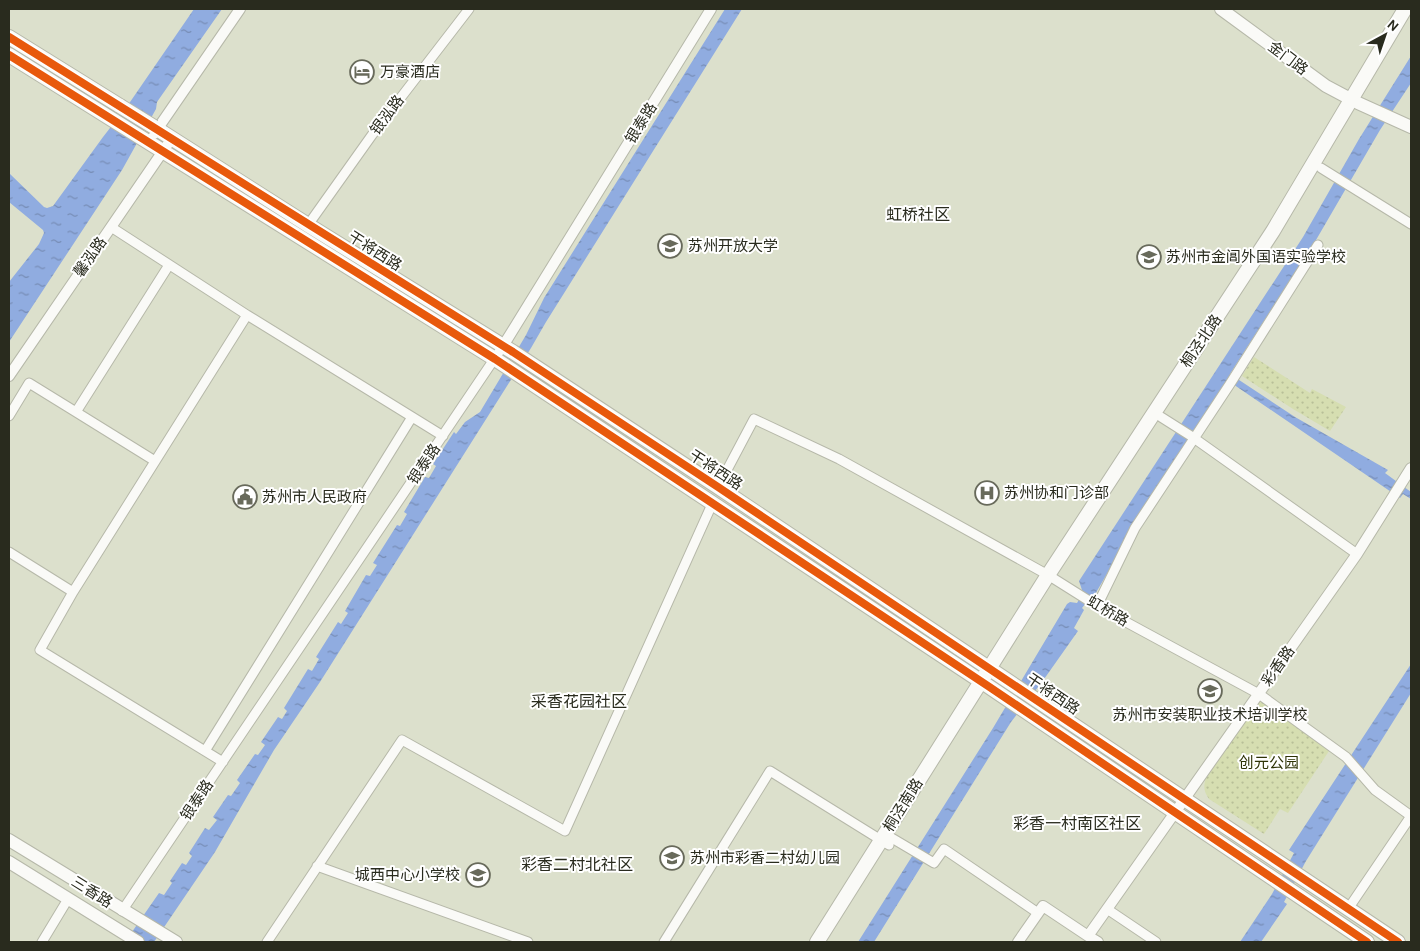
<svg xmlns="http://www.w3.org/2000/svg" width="1420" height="951" font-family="Karla,'Noto Sans SC',sans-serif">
	<defs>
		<pattern id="park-dots" width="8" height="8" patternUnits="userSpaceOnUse" patternTransform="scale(1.25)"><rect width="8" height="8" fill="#d6deb1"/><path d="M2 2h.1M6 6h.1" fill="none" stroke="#b8bf98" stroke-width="1.8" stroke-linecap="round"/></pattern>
		<pattern id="water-ripples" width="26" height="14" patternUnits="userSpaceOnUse" patternTransform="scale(1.25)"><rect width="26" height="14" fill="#90ace0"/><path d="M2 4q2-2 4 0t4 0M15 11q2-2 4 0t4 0" fill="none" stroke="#768cb5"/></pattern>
	</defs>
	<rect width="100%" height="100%" fill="#dce0cc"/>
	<path fill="url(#park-dots)" d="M 1254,357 L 1310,393 L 1312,389 L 1346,407 L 1330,431 L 1293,409 L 1242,376 Z
		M 1261,699 L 1331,748 L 1288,813 L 1280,809 L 1264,834 L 1209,799 C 1204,792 1203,787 1206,778 Z"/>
	<path fill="url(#water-ripples)" d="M 194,9 L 222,9 L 157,102 L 156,109 L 122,170 L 9,342 L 9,282 L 39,244 L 44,233 L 43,230 L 9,202 L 9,173 L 44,207 L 47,208 L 53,206 L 103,137 L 128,105 Z
		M 725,9 L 742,9 L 546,322 L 531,348 L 320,682 L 274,750 L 215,852 L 154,942 L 125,942 L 159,893 L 164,895 L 172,883 L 170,881 L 182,863 L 186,865 L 192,856 L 189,853 L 205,828 L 209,830 L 217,820 L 213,817 L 228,795 L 231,796 L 240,783 L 237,780 L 255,754 L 258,755 L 265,745 L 261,742 L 278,717 L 282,719 L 287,711 L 284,708 L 308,669 L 312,671 L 319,659 L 316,657 L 338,622 L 341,624 L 348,613 L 345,611 L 366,575 L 370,576 L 377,565 L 373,563 L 397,525 L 400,526 L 407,514 L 404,512 L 425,477 L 429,478 L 436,466 L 433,464 L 454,432 L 456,434 L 465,422 L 480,412 L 526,335 L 544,298 Z
		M 1411,56 L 1411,83 L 1380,130 L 1316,240 L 1230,374 L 1295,417 L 1388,470 L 1385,473 L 1411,492 L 1411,499 L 1403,494 L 1400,498 L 1227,380 L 1144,506 L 1139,519 L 1094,596 L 1090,598 L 1082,608 L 1084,610 L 1074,628 L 1078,631 L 1042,682 L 1011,722 L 874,942 L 858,942 L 993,728 L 1067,604 L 1070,602 L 1077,603 L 1083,593 L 1079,581 L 1303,237 L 1359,139 Z
		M 1411,664 L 1411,693 L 1306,861 L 1284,902 L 1287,904 L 1261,942 L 1240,942 L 1272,894 L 1294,853 L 1289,850 Z"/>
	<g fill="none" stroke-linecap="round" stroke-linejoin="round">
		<g stroke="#b6b8a9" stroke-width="11">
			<path id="minor" d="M 1321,168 L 1411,224
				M 308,225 L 372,135 L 469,9
				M 111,227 L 247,315
				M 9,416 L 29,383 L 76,412
				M 1161,417 L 1191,436 L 1357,554
				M 155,461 L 76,412 L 169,265
				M 718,487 L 754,419 L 839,459 L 1048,575 L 1102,609 L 1259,694 L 1346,757 L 1375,790 L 1411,816 L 1348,909
				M 9,552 L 73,592
				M 1097,606 L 1135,528 L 1230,384 L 1318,245
				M 205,751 L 412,417
				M 223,762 L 40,650 L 73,592 L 247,315 L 443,436
				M 885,834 L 934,863 L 944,849 L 1038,913
				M 317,866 L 528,942
				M 1107,909 L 1156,942
				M 122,911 L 503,346
				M 42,942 L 68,899
				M 267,942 L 402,740 L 565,831 L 713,502
				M 664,942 L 770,771 L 889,845"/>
		</g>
		<g stroke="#b6b8a9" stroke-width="12">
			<path id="tertiary" d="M 154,134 L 240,9
				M 503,346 L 711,9
				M 9,376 L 172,138
				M 1018,942 L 1043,906 L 1088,936
				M 1098,942 L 1088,936 L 1357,554 L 1411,468"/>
		</g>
		<g stroke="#b6b8a9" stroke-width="14">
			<path id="secondary" d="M 1221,9 L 1326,86 L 1358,103 L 1411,127
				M 9,840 L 176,942
				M 9,862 L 138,942"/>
		</g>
		<g stroke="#b6b8a9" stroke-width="16">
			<path id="primary" d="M 9,37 L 120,106
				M 9,55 L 495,359 L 988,686 L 1367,942
				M 154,127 L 308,225 L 513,352 L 718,487 L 1398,942
				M 817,942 L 1048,575 L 1273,231 L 1405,9"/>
		</g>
		<use href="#minor" stroke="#fafaf7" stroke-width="9"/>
		<use href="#tertiary" stroke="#fafaf7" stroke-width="10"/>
		<use href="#secondary" stroke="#fafaf7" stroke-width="12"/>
		<use href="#primary" stroke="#fafaf7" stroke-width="14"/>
		<g stroke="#b6b8a9" stroke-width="16" stroke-linecap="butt">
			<path id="primary-bridge" d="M 120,106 L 154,127"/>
		</g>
		<use href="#primary-bridge" stroke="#fafaf7" stroke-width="14"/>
		<g stroke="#fff" stroke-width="11">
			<path id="cycleway" d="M 9,37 L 513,352 L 718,487 L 1398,942
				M 9,55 L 495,359 L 988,686 L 1367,942"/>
		</g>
		<use href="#cycleway" stroke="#e8590c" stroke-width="8"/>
	</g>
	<defs>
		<g id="hotel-ring" transform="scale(1.25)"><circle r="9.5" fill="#fff" stroke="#686a5b" stroke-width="1.5"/><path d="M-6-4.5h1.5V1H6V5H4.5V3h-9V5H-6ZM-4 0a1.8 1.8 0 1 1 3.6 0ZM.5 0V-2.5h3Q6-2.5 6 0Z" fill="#686a5b"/></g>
		<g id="university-ring" transform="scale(1.25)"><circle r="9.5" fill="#fff" stroke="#686a5b" stroke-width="1.5"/><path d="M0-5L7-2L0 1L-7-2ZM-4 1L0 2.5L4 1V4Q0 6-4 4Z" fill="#686a5b"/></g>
		<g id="school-ring" transform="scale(1.25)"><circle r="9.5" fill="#fff" stroke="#686a5b" stroke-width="1.5"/><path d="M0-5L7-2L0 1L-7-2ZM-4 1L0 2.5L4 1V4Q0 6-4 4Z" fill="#686a5b"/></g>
		<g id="hospital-ring" transform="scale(1.25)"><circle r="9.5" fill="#fff" stroke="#686a5b" stroke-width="1.5"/><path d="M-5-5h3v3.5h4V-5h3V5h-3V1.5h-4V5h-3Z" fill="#686a5b"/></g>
		<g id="civic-ring" transform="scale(1.25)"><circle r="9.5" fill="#fff" stroke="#686a5b" stroke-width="1.5"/><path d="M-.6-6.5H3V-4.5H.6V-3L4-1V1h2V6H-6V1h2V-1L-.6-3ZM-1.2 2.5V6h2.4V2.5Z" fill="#686a5b"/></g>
	</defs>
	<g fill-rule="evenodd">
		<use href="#hotel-ring" x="362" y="72"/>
		<use href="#university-ring" x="670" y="246"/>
		<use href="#school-ring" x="1149" y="257"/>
		<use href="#hospital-ring" x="987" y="493"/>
		<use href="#civic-ring" x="245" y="497"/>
		<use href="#university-ring" x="1210" y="691"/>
		<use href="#school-ring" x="672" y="858"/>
		<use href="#school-ring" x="478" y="875"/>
	</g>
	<g text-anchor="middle" stroke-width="4" stroke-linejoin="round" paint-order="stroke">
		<g font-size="15" fill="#292b1e" stroke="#fff">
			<text transform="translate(1288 58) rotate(37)" y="5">金门路</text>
			<text transform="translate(387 115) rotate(-53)" y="5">银泓路</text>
			<text transform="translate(641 123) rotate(-58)" y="5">银泰路</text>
			<text transform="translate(375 251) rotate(32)" y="5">干将西路</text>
			<text transform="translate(90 257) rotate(-55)" y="5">馨泓路</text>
			<text transform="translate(1201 341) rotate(-56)" y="5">桐泾北路</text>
			<text transform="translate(424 464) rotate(-56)" y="5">银泰路</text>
			<text transform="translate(716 470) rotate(33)" y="5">干将西路</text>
			<text transform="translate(1108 611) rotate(30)" y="5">虹桥路</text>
			<text transform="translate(1278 666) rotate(-55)" y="5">彩香路</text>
			<text transform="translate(1053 694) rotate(34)" y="5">干将西路</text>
			<text transform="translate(197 800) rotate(-56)" y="5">银泰路</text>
			<text transform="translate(903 805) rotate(-58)" y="5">桐泾南路</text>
			<text transform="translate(92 892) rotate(32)" y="5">三香路</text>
		</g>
		<g font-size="15" fill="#292b1e" stroke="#fff" text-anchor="start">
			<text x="380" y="77">万豪酒店</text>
			<text x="688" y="251">苏州开放大学</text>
			<text x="1166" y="262">苏州市金阊外国语实验学校</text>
			<text x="1004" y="498">苏州协和门诊部</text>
			<text x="262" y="502">苏州市人民政府</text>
			<text x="1210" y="720" text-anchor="middle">苏州市安装职业技术培训学校</text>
			<text x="690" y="863">苏州市彩香二村幼儿园</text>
			<text x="460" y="880" text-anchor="end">城西中心小学校</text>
		</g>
		<g font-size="15" fill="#2e3306" stroke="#fff">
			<text x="1269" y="768">创元公园</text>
		</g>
		<g font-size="16" fill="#292b1e" stroke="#fff">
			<text x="918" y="220">虹桥社区</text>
			<text x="579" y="707">采香花园社区</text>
			<text x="1077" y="829">彩香一村南区社区</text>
			<text x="577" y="870">彩香二村北社区</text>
		</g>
	</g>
	<rect width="1420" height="951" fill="none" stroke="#292b1e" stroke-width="20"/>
	<g transform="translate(1385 35) rotate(40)" stroke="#ffffff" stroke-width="4" paint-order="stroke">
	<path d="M0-4L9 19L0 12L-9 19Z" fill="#292b1e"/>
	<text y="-8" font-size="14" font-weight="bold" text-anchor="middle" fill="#292b1e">N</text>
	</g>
</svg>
